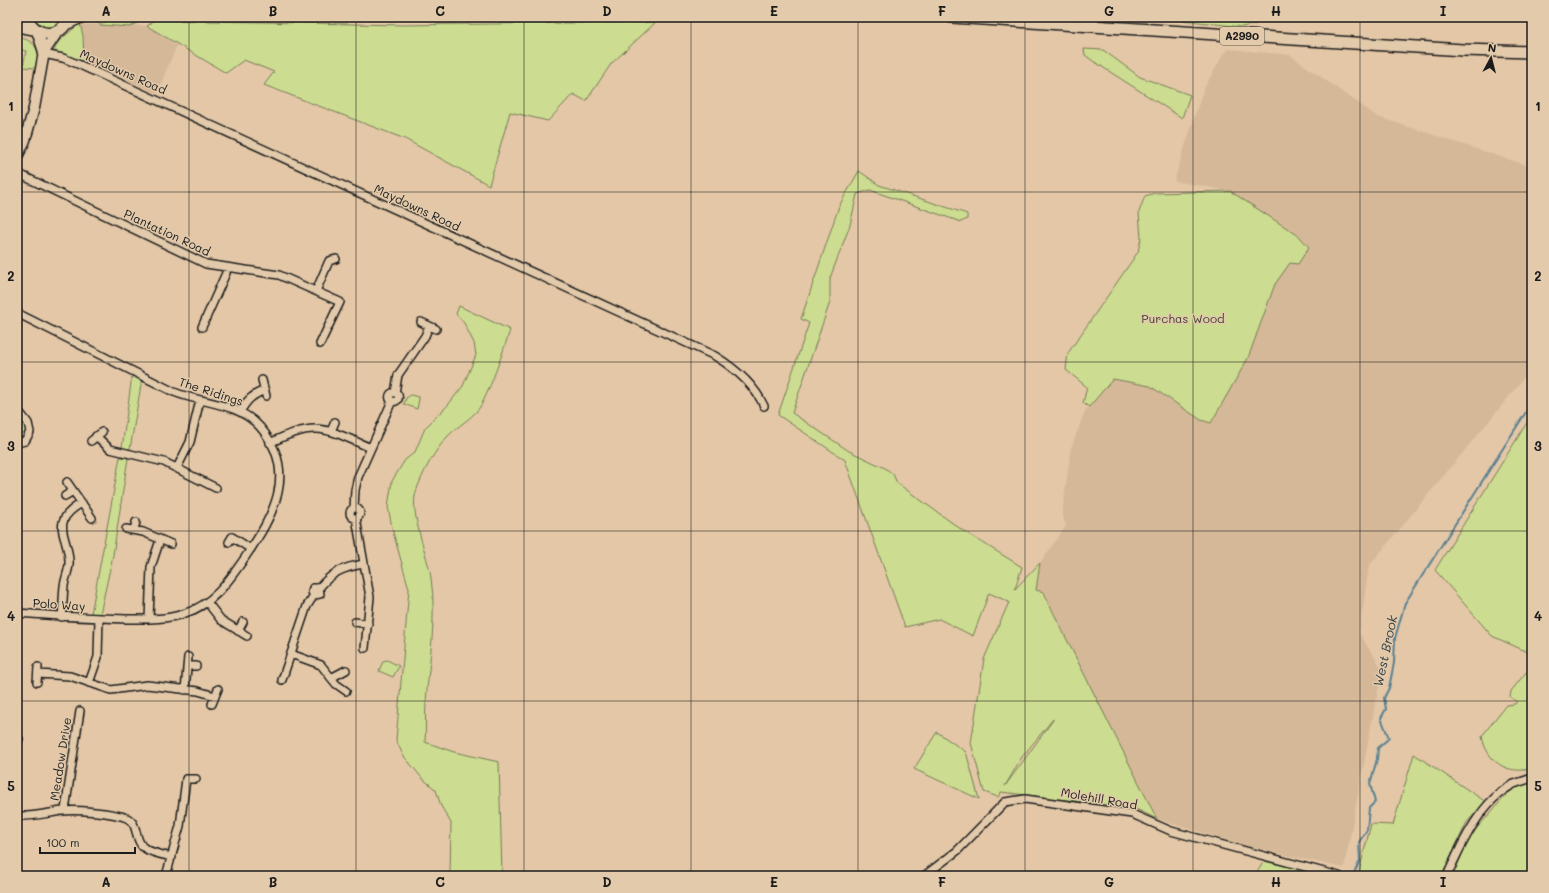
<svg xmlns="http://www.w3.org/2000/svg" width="1549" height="893" font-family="Mali,sans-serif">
	<rect width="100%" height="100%" fill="#e4c7a6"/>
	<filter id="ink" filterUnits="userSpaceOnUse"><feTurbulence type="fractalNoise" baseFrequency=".025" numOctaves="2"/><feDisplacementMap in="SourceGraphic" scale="8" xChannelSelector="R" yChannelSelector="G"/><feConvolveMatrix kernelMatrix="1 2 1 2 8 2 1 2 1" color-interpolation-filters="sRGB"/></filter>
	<g filter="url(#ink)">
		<path fill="#d5b898" d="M 76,24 L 147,26 L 177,45 L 157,93 L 84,61 Z
			M 1229,49 L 1290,55 L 1378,117 L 1532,167 L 1532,366 L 1517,387 L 1369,566 L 1359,633 L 1382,669 L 1344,868 L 1249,847 L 1157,819 L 1049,604 L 1045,592 L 1036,590 L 1040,563 L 1066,526 L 1062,513 L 1071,448 L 1085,411 L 1113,379 L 1150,386 L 1201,420 L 1248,358 L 1275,284 L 1290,262 L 1230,191 L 1174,181 L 1203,90 L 1223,55 Z"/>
		<path fill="#ccdc90" stroke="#747c56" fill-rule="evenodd" d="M 29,17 L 60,17 L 54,26 L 43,29 Z
			M 1128,17 L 1240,17 L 1242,20 L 1246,17 L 1259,17 L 1255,22 L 1256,24 L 1242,27 L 1191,21 Z
			M 134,19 L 138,21 L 137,23 L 130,27 L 100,25 L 95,20 Z
			M 155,20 L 402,25 L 656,22 L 611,64 L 586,101 L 573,94 L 548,121 L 510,112 L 489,185 L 405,139 L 264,85 L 274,72 L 244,60 L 226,73 L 147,26 Z
			M 80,23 L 83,36 L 84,61 L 70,58 L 54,51 L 58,42 Z
			M 17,37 C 34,40 40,48 38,65 L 35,68 L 23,67 L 26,51 L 17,49 Z
			M 1084,49 L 1103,50 L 1140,77 L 1190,95 L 1182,118 L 1093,61 L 1085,55 Z
			M 859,171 L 879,185 L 967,214 L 967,219 L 961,222 L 870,190 L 857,194 L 850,225 L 830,278 L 830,302 L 792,413 L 849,451 L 885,468 L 893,474 L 897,483 L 962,530 L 1022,567 L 1015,589 L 1040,563 L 1036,590 L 1044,592 L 1049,604 L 1157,819 L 1134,808 L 1001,792 L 998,797 L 984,792 L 971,743 L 984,659 L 1009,602 L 989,593 L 973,636 L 939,619 L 905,627 L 845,460 L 778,415 L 809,323 L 801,319 L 839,206 ZM 1053,719 L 1053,720 L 1005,786 L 1022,757 Z
			M 1230,191 L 1299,236 L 1309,247 L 1298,264 L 1290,263 L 1275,284 L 1248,358 L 1211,423 L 1201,420 L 1150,386 L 1113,379 L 1089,407 L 1083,403 L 1087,387 L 1066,370 L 1068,353 L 1138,252 L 1141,238 L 1139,212 L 1145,196 L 1155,193 Z
			M 459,306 L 510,330 C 505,346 487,400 477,411 C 468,421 456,427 447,437 C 434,452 422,473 416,492 C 409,512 428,556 431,578 C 437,619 429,661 426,702 C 425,715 426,729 425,742 L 454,752 L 499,762 L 502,876 L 450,876 L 451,823 L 441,806 L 436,790 L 422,778 L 403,755 L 396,740 L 409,589 L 393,532 L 388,507 L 392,481 L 405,460 L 415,452 L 425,428 L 448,405 L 463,386 L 476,355 L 474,343 L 464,323 L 456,314 Z
			M 132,376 L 142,379 L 130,449 L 122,448 Z
			M 411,395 L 418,397 L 419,399 L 417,409 L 404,404 L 406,398 Z
			M 17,412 L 21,416 L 28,431 L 23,438 L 17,440 Z
			M 1528,421 L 1532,425 L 1532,654 L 1492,636 L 1435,570 Z
			M 120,457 L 128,458 L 113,555 L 100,614 L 91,614 Z
			M 387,660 L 399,666 L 393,677 L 379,671 L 383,661 Z
			M 1532,665 L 1532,768 C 1508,776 1486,761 1482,736 L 1506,705 L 1515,704 L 1517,701 L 1510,697 L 1511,691 Z
			M 937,732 L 966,752 L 979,799 L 914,769 Z
			M 1414,754 L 1486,802 L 1467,822 L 1441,876 L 1358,876 L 1371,824 L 1393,825 Z
			M 1532,781 L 1532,876 L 1453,876 L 1469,837 L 1507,794 L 1517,787 Z
			M 1264,861 L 1327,876 L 1255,876 Z"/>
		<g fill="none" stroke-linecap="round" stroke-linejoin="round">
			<path stroke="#598093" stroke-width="2" d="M 1354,873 L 1360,861 L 1359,842 L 1367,830 L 1369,808 L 1375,802 L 1370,784 L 1377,759 L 1378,748 L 1389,738 L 1381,718 L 1386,709 L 1384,698 L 1389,688 L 1394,663 L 1395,638 L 1405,603 L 1526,412 L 1532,408"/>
			<g stroke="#1c1c1c" stroke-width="10">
				<path id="street" d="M 44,54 L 63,58 L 80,65 L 715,356 C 736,369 754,384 764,406
					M 17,173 L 206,264 L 279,275 L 340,302 L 320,344
					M 316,291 L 329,261 L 336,259
					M 17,313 L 174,392 C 203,404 238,402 260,427 C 299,472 273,516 246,556 C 229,581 213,605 183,614 C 165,620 145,619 126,619 C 89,618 53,616 17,613
					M 421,322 L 436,329
					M 202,327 L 226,273 L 226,267
					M 262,380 L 266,396
					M389.5 397a4.5 4.5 0 1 1 9 0a4.5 4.5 0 1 1-9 0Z
					M 395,393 L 398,375 L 425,336 L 429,326
					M 17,409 L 28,423 L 30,432 L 25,441 L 17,443
					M 240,412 C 247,400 252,395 265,390
					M 331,431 L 335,422
					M 96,436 L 110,449 L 164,462 L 216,488
					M 91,441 L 102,432
					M 270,443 C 317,419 326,429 371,448
					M 177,468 L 190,442 L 200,400
					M 67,482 L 92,518
					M 65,496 L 73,491
					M 354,508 L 355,490 L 358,477 L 392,401
					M350 513a5 5 0 1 1 10 0a5 5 0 1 1-10 0Z
					M 356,518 L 370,597 L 365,648
					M 126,529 L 143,532 L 171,544
					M 134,530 L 136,522
					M 229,542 L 232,537 L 251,549
					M 319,588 L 320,594 L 314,595 L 312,592 L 313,588 L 319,588 C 332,572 344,567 364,564
					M 207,602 L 221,620 L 247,636
					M 62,617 C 63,607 63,596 64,586 C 65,579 68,572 69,565 C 71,538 46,523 82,503
					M 149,619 L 151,567 L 160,540
					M 355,622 L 368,624
					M 238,631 L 243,622
					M 291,654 L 321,665 L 336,684 L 346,691
					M 188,666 L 196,666
					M 38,674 L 70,676 L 111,690 L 147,685 L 198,691 L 215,696
					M 331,678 L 346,670
					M 282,680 L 307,606 L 314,595
					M 37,682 L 38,667
					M 89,683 L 98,657 L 99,618
					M 185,690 L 188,657
					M 212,704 L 218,689
					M 17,740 L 19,739
					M 65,810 L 80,711
					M 17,816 C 33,817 47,813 63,811 C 75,809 115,813 127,818 C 139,824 134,839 143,847 C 150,853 163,855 172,857
					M 166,876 L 180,826 L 186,779 L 196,779
					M 924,876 L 957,851 L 1005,802 L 1025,799 L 1132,814 L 1171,831 L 1339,876
					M 1447,876 C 1461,845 1481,800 1514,784 C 1520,782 1526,780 1532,778"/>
			</g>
			<g stroke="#1c1c1c" stroke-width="13">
				<path id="secondary" d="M 37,31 L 44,52
					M 17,157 L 25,140 L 34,108 L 44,52 L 58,31"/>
			</g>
			<g stroke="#1c1c1c" stroke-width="14">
				<path id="primary" d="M 27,17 C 34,38 63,40 68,17
					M 952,17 L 1463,50 L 1532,52
					M 66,24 L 81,17
					M 17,26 L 34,29"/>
			</g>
			<use href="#street" stroke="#e2caab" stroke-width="7"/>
			<use href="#secondary" stroke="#e2caab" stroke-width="10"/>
			<use href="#primary" stroke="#e2caab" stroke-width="11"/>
		</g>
	</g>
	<path fill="none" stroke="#1c1c1c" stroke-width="1" stroke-opacity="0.55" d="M 189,17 L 189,876M 356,17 L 356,876M 524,17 L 524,876M 691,17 L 691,876M 858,17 L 858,876M 1025,17 L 1025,876M 1193,17 L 1193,876M 1360,17 L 1360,876M 17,192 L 1532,192M 17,362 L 1532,362M 17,531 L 1532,531M 17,701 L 1532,701"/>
	<g text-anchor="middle" stroke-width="3" stroke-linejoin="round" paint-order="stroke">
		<rect fill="#e2caab" stroke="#575047" stroke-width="1" x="1220" y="27" width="44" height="18" rx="3"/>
		<g font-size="11" font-weight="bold" fill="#1c1c1c">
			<text x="1242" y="40">A2990</text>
		</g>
		<g font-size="12" fill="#1c1c1c" stroke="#e2caab">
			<text transform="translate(123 72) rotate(24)" y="4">Maydowns Road</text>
			<text transform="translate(417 208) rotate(25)" y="4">Maydowns Road</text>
			<text transform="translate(167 233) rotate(25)" y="4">Plantation Road</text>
			<text transform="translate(211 392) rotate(18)" y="4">The Ridings</text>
			<text transform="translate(59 605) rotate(4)" y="4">Polo Way</text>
			<text transform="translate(61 759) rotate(-81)" y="4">Meadow Drive</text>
			<text transform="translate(1099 799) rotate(10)" y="4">Molehill Road</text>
		</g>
		<g font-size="12" fill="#3f4233" stroke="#e2caab">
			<text x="1183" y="323">Purchas Wood</text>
		</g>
		<g font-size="13" font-style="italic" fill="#303d44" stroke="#e2caab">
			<text transform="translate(1385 651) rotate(-78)" y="5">West Brook</text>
		</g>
	</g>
	<rect width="1549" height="893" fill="none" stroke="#e2caab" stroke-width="44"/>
	<g transform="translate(1491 58) rotate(7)" stroke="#e2caab" stroke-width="3" paint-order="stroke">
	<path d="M0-3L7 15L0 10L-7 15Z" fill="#1c1c1c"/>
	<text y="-6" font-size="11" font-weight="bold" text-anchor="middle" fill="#1c1c1c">N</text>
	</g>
	<path d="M40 847v6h95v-6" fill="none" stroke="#1c1c1c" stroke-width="2"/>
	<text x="46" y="847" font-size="12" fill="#1c1c1c" stroke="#e2caab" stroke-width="3" paint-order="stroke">100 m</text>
	<rect x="22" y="22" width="1505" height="849" fill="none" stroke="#1c1c1c" stroke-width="1.5"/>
	<g font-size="13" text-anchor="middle" font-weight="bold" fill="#1c1c1c">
		<text x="106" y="16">A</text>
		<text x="273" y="16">B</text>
		<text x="440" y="16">C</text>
		<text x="607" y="16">D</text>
		<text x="774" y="16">E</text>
		<text x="942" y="16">F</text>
		<text x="1109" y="16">G</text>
		<text x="1276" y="16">H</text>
		<text x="1443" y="16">I</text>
		<text x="11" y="111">1</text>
		<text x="1538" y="111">1</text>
		<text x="11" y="281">2</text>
		<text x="1538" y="281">2</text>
		<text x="11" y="451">3</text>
		<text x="1538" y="451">3</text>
		<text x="11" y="621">4</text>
		<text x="1538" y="621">4</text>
		<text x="11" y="791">5</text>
		<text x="1538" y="791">5</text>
		<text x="106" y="887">A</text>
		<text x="273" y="887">B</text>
		<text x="440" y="887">C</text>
		<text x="607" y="887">D</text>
		<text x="774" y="887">E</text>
		<text x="942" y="887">F</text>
		<text x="1109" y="887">G</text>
		<text x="1276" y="887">H</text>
		<text x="1443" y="887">I</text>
	</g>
</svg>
